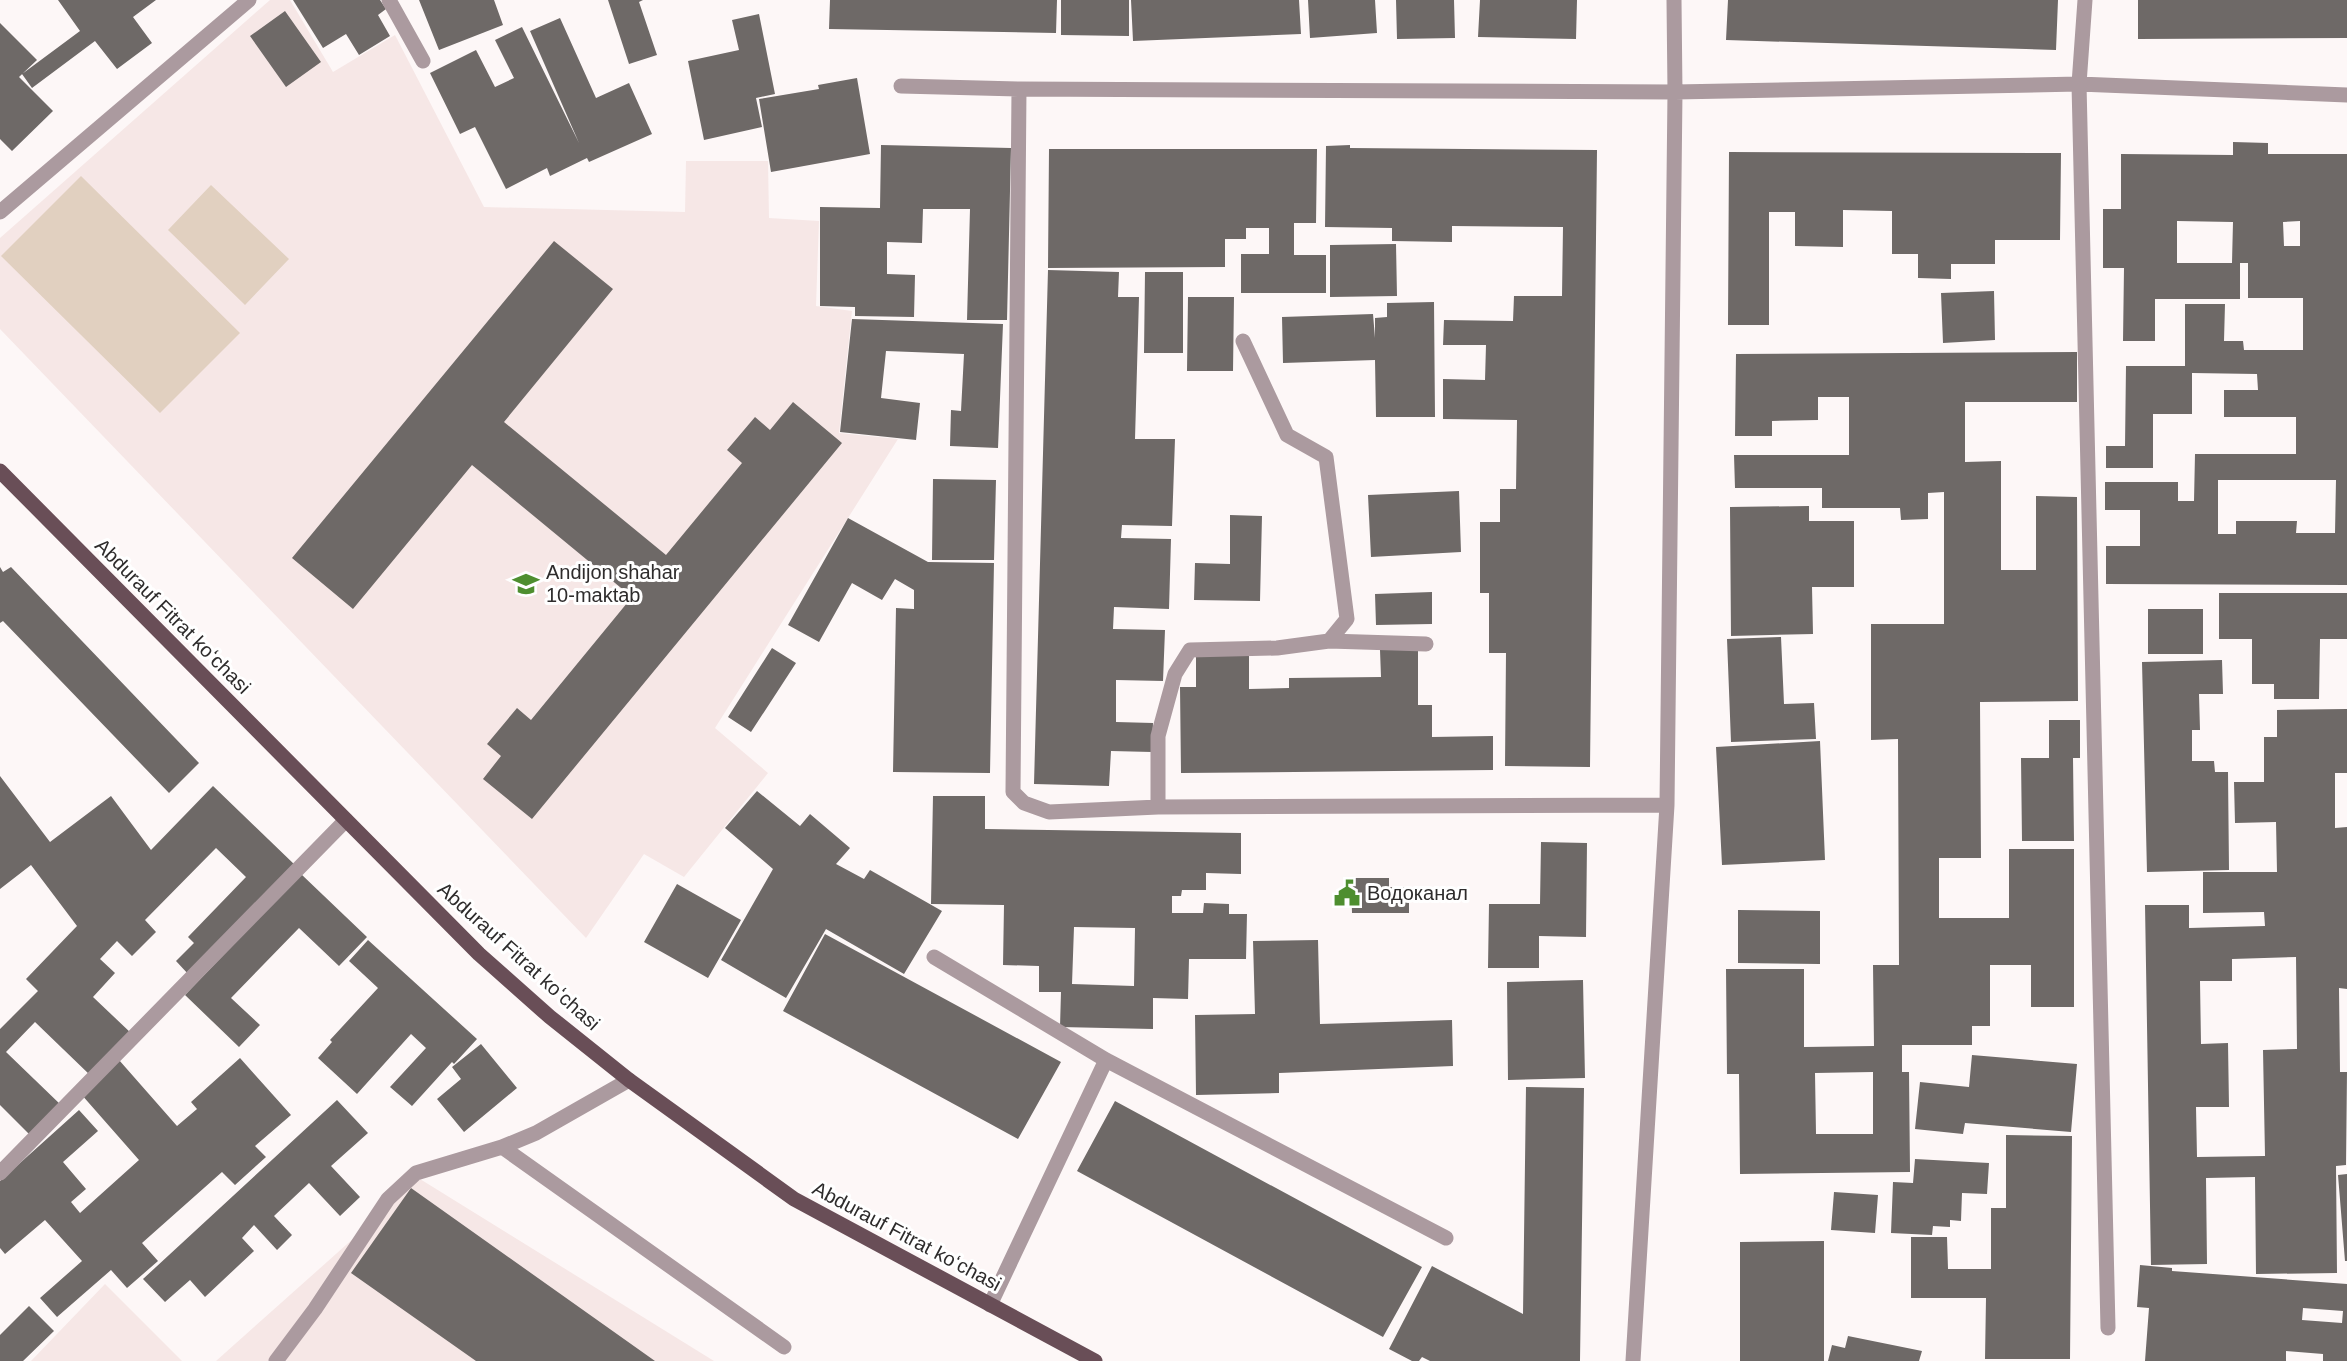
<svg xmlns="http://www.w3.org/2000/svg" width="2347" height="1361" font-family="Arial,sans-serif">
	<rect width="100%" height="100%" fill="#fdf7f7"/>
	<path fill="#f6e7e6" d="M 270,0 L 290,0 L 333,72 L 395,35 L 484,207 L 685,212 L 686,161 L 768,161 L 769,218 L 819,221 L 816,306 L 852,311 L 839,433 L 898,439 L 715,728 L 768,773 L 684,877 L 644,854 L 586,938 L 0,329 L 0,238 Z
		M 420,1179 L 714,1361 L 216,1361 Z
		M 105,1284 L 182,1361 L 31,1361 Z"/>
	<path fill="#e1d0c0" d="M 81,176 L 240,333 L 160,413 L 1,256 Z
		M 211,185 L 289,259 L 245,305 L 168,230 Z"/>
	<path fill="#6e6967" fill-rule="evenodd" d="M 58,0 L 156,0 L 133,17 L 152,43 L 117,69 L 95,41 L 32,88 L 22,74 L 80,31 Z
		M 293,0 L 380,0 L 386,9 L 378,15 L 390,36 L 359,55 L 346,34 L 323,48 Z
		M 419,0 L 494,0 L 503,25 L 439,50 Z
		M 608,0 L 643,0 L 639,2 L 657,55 L 629,64 Z
		M 830,0 L 1057,0 L 1056,33 L 829,29 Z
		M 1061,0 L 1129,0 L 1129,36 L 1061,35 Z
		M 1131,0 L 1299,0 L 1301,34 L 1133,41 Z
		M 1308,0 L 1375,0 L 1377,33 L 1310,38 Z
		M 1396,0 L 1454,0 L 1455,38 L 1397,39 Z
		M 1480,0 L 1577,0 L 1576,39 L 1478,37 Z
		M 1728,0 L 2058,0 L 2056,50 L 1726,40 Z
		M 2138,0 L 2347,0 L 2347,38 L 2138,39 Z
		M 285,11 L 321,62 L 286,87 L 250,36 Z
		M 759,14 L 775,94 L 756,98 L 762,127 L 704,140 L 688,61 L 739,50 L 732,20 Z
		M 560,18 L 596,98 L 629,83 L 652,134 L 589,162 L 587,158 L 550,176 L 547,168 L 506,189 L 475,127 L 460,134 L 430,73 L 476,50 L 495,87 L 514,78 L 495,40 L 522,27 L 579,143 L 530,31 Z
		M 0,23 L 37,60 L 19,77 L 53,111 L 12,151 L 0,139 Z
		M 857,78 L 870,154 L 771,172 L 759,99 L 819,89 L 818,85 Z
		M 2233,142 L 2268,143 L 2268,154 L 2347,154 L 2347,585 L 2106,584 L 2106,546 L 2140,546 L 2140,510 L 2105,510 L 2105,482 L 2178,482 L 2178,501 L 2194,501 L 2195,454 L 2296,454 L 2296,417 L 2224,417 L 2224,390 L 2258,390 L 2257,374 L 2192,373 L 2192,414 L 2153,414 L 2153,468 L 2106,468 L 2106,446 L 2125,446 L 2126,366 L 2185,366 L 2185,304 L 2225,304 L 2224,341 L 2243,341 L 2244,350 L 2303,350 L 2303,298 L 2248,298 L 2248,263 L 2240,263 L 2240,299 L 2155,299 L 2155,341 L 2123,341 L 2124,268 L 2103,268 L 2103,209 L 2121,209 L 2121,154 L 2233,155 ZM 2177,221 L 2233,222 L 2232,263 L 2177,263 ZM 2300,221 L 2300,246 L 2284,246 L 2283,222 ZM 2218,480 L 2336,480 L 2335,533 L 2296,533 L 2297,521 L 2236,521 L 2236,534 L 2218,534 Z
		M 881,145 L 1011,148 L 1007,320 L 967,320 L 970,209 L 923,209 L 922,243 L 887,242 L 887,274 L 915,275 L 914,317 L 855,316 L 855,307 L 820,306 L 820,207 L 880,208 Z
		M 1350,145 L 1350,148 L 1597,150 L 1590,767 L 1505,766 L 1506,653 L 1489,653 L 1489,593 L 1480,593 L 1480,522 L 1500,522 L 1500,489 L 1516,489 L 1517,420 L 1443,419 L 1443,379 L 1485,380 L 1486,345 L 1443,345 L 1444,320 L 1513,321 L 1514,296 L 1562,296 L 1563,227 L 1452,226 L 1452,242 L 1392,241 L 1392,228 L 1325,227 L 1326,146 Z
		M 1049,149 L 1317,149 L 1316,223 L 1294,223 L 1294,255 L 1326,255 L 1326,293 L 1241,293 L 1241,254 L 1269,254 L 1269,228 L 1246,228 L 1246,239 L 1225,239 L 1225,267 L 1048,268 Z
		M 1729,152 L 2061,153 L 2060,240 L 1995,240 L 1995,264 L 1951,264 L 1951,279 L 1918,278 L 1918,254 L 1892,254 L 1892,211 L 1843,210 L 1843,247 L 1795,246 L 1795,212 L 1769,212 L 1769,325 L 1728,325 Z
		M 554,241 L 613,289 L 504,422 L 666,555 L 742,463 L 727,450 L 755,417 L 770,430 L 793,402 L 842,443 L 532,819 L 483,779 L 501,756 L 487,744 L 517,708 L 531,720 L 632,597 L 472,465 L 353,609 L 292,558 Z
		M 1396,244 L 1397,296 L 1330,297 L 1330,245 Z
		M 1048,270 L 1119,272 L 1118,297 L 1139,297 L 1135,439 L 1175,439 L 1172,526 L 1122,525 L 1121,538 L 1171,539 L 1169,609 L 1114,607 L 1113,629 L 1165,630 L 1163,681 L 1116,680 L 1116,722 L 1153,723 L 1152,752 L 1111,751 L 1109,786 L 1034,784 Z
		M 1145,272 L 1183,272 L 1183,353 L 1144,353 Z
		M 1994,291 L 1995,340 L 1943,343 L 1941,293 Z
		M 1188,297 L 1234,297 L 1233,371 L 1187,371 Z
		M 1434,302 L 1435,417 L 1376,417 L 1375,360 L 1283,363 L 1282,317 L 1373,314 L 1375,338 L 1375,318 L 1387,317 L 1387,303 Z
		M 852,319 L 1003,324 L 998,448 L 950,446 L 951,410 L 961,411 L 964,354 L 886,351 L 881,398 L 920,403 L 916,440 L 840,432 Z
		M 2077,352 L 2077,402 L 1965,402 L 1965,462 L 2001,461 L 2001,570 L 2036,570 L 2036,496 L 2077,497 L 2078,701 L 1980,702 L 1981,858 L 1939,858 L 1939,918 L 2009,918 L 2009,849 L 2074,849 L 2074,1007 L 2031,1007 L 2031,965 L 1990,965 L 1990,1026 L 1972,1026 L 1972,1045 L 1902,1045 L 1902,1072 L 1909,1072 L 1910,1172 L 1740,1174 L 1739,1074 L 1727,1074 L 1726,969 L 1804,969 L 1804,1047 L 1874,1046 L 1873,965 L 1899,965 L 1898,739 L 1871,740 L 1871,624 L 1944,624 L 1944,492 L 1928,493 L 1928,519 L 1901,520 L 1900,508 L 1822,508 L 1822,488 L 1735,488 L 1734,455 L 1849,455 L 1849,397 L 1818,397 L 1818,420 L 1772,421 L 1772,436 L 1735,436 L 1736,354 ZM 1873,1072 L 1873,1134 L 1816,1134 L 1815,1073 Z
		M 933,479 L 996,480 L 994,560 L 932,560 Z
		M 1459,491 L 1461,552 L 1371,557 L 1368,495 Z
		M 1809,506 L 1809,521 L 1854,521 L 1854,587 L 1812,587 L 1813,634 L 1731,636 L 1730,507 Z
		M 1230,515 L 1262,516 L 1260,601 L 1194,600 L 1195,563 L 1230,564 Z
		M 848,518 L 928,562 L 994,563 L 990,773 L 893,772 L 896,608 L 914,609 L 914,590 L 895,579 L 882,600 L 852,583 L 819,642 L 788,625 Z
		M 0,567 L 3,572 L 11,567 L 199,763 L 169,793 L 3,621 L 0,623 Z
		M 1432,592 L 1432,624 L 1376,625 L 1375,594 Z
		M 2219,593 L 2347,593 L 2347,639 L 2320,639 L 2319,699 L 2274,699 L 2274,684 L 2252,684 L 2252,639 L 2219,639 Z
		M 2148,609 L 2203,609 L 2203,654 L 2148,654 Z
		M 1781,637 L 1784,704 L 1814,703 L 1816,739 L 1731,742 L 1727,639 Z
		M 772,648 L 796,663 L 751,732 L 728,717 Z
		M 1380,650 L 1418,650 L 1418,705 L 1432,705 L 1432,737 L 1493,736 L 1493,770 L 1181,773 L 1180,687 L 1196,687 L 1196,655 L 1249,654 L 1249,689 L 1289,688 L 1289,678 L 1381,677 Z
		M 2222,660 L 2223,694 L 2199,694 L 2200,730 L 2192,730 L 2192,761 L 2214,761 L 2215,772 L 2228,772 L 2229,870 L 2147,872 L 2142,662 Z
		M 2347,709 L 2347,773 L 2335,773 L 2335,828 L 2347,827 L 2347,989 L 2339,988 L 2340,1072 L 2347,1072 L 2346,1165 L 2336,1166 L 2337,1273 L 2256,1274 L 2255,1177 L 2206,1178 L 2207,1264 L 2151,1265 L 2145,905 L 2189,905 L 2189,928 L 2265,926 L 2264,912 L 2203,913 L 2203,872 L 2277,872 L 2276,822 L 2235,823 L 2234,782 L 2264,782 L 2264,737 L 2277,737 L 2277,710 ZM 2296,957 L 2297,1049 L 2263,1050 L 2265,1156 L 2197,1157 L 2196,1107 L 2229,1107 L 2228,1043 L 2201,1044 L 2200,981 L 2232,981 L 2232,959 Z
		M 2049,720 L 2080,720 L 2080,758 L 2073,758 L 2074,841 L 2022,841 L 2021,758 L 2049,758 Z
		M 1820,741 L 1825,860 L 1722,865 L 1716,747 Z
		M 0,776 L 50,842 L 111,796 L 151,850 L 213,786 L 296,866 L 189,975 L 176,961 L 194,943 L 188,937 L 246,877 L 216,848 L 145,920 L 156,932 L 132,956 L 117,941 L 100,959 L 115,973 L 93,997 L 132,1034 L 91,1076 L 35,1022 L 6,1052 L 62,1106 L 32,1137 L 0,1105 L 0,1029 L 38,991 L 26,979 L 77,926 L 31,865 L 0,889 Z
		M 757,791 L 800,826 L 810,814 L 850,848 L 836,864 L 864,879 L 870,870 L 942,911 L 904,974 L 826,929 L 786,998 L 721,960 L 773,869 L 725,828 Z
		M 933,796 L 985,796 L 985,829 L 1241,833 L 1241,874 L 1206,873 L 1206,890 L 1182,890 L 1181,896 L 1172,896 L 1172,913 L 1203,913 L 1204,903 L 1229,904 L 1229,914 L 1247,914 L 1246,959 L 1189,959 L 1188,999 L 1153,998 L 1153,1029 L 1060,1027 L 1061,992 L 1039,992 L 1039,966 L 1003,965 L 1004,905 L 931,904 ZM 1074,927 L 1135,928 L 1134,986 L 1072,984 Z
		M 1541,842 L 1587,843 L 1586,937 L 1539,936 L 1539,968 L 1488,968 L 1489,904 L 1540,904 Z
		M 301,874 L 367,937 L 339,966 L 299,928 L 231,998 L 260,1025 L 239,1047 L 185,995 Z
		M 1351,878 L 1389,878 L 1389,887 L 1409,887 L 1409,913 L 1352,913 Z
		M 677,884 L 741,920 L 708,978 L 644,942 Z
		M 1738,910 L 1820,911 L 1820,964 L 1738,963 Z
		M 825,934 L 1061,1062 L 1018,1139 L 783,1011 Z
		M 368,940 L 477,1039 L 454,1064 L 452,1062 L 412,1106 L 390,1087 L 426,1048 L 411,1034 L 357,1094 L 318,1058 L 332,1042 L 330,1040 L 378,988 L 349,961 Z
		M 1318,940 L 1320,1024 L 1452,1020 L 1453,1066 L 1279,1073 L 1279,1093 L 1196,1095 L 1195,1015 L 1255,1014 L 1253,941 Z
		M 1583,980 L 1585,1078 L 1508,1080 L 1507,982 Z
		M 481,1044 L 517,1088 L 464,1132 L 437,1099 L 461,1079 L 452,1067 Z
		M 1972,1055 L 2077,1064 L 2071,1132 L 1965,1123 L 1963,1134 L 1915,1129 L 1920,1082 L 1969,1087 Z
		M 240,1058 L 291,1115 L 255,1146 L 266,1157 L 235,1185 L 222,1172 L 142,1243 L 158,1261 L 127,1288 L 111,1270 L 57,1317 L 40,1298 L 82,1261 L 45,1220 L 5,1254 L 0,1248 L 0,1181 L 79,1110 L 98,1131 L 63,1162 L 86,1189 L 71,1202 L 80,1213 L 139,1160 L 81,1094 L 119,1060 L 177,1126 L 197,1109 L 191,1102 Z
		M 1526,1087 L 1584,1088 L 1580,1361 L 1430,1361 L 1422,1357 L 1419,1361 L 1412,1361 L 1389,1349 L 1432,1266 L 1523,1314 Z
		M 337,1100 L 368,1133 L 331,1166 L 360,1197 L 340,1216 L 309,1183 L 274,1216 L 292,1235 L 277,1250 L 254,1225 L 242,1238 L 254,1251 L 205,1297 L 190,1280 L 165,1302 L 143,1279 Z
		M 1115,1101 L 1422,1267 L 1383,1337 L 1077,1171 Z
		M 2006,1135 L 2072,1136 L 2070,1359 L 1985,1359 L 1986,1298 L 1911,1298 L 1911,1237 L 1947,1237 L 1948,1269 L 1991,1269 L 1991,1208 L 2006,1208 Z
		M 1915,1159 L 1989,1163 L 1987,1194 L 1962,1193 L 1961,1221 L 1950,1220 L 1950,1227 L 1933,1226 L 1932,1235 L 1891,1233 L 1893,1182 L 1913,1183 Z
		M 2347,1174 L 2347,1261 L 2345,1261 L 2338,1175 Z
		M 411,1188 L 655,1361 L 476,1361 L 351,1273 Z
		M 1834,1192 L 1878,1195 L 1875,1233 L 1831,1230 Z
		M 1824,1241 L 1824,1361 L 1740,1361 L 1740,1242 Z
		M 2140,1265 L 2172,1268 L 2172,1271 L 2347,1284 L 2347,1361 L 2323,1361 L 2323,1354 L 2286,1351 L 2286,1361 L 2145,1361 L 2149,1308 L 2137,1307 ZM 2303,1308 L 2343,1311 L 2342,1323 L 2302,1320 Z
		M 29,1306 L 54,1331 L 23,1361 L 0,1361 L 0,1335 Z
		M 1848,1336 L 1922,1351 L 1919,1361 L 1828,1361 L 1832,1345 L 1845,1348 Z"/>
	<g fill="none" stroke-linecap="round" stroke-linejoin="round">
		<path stroke="#ab9a9f" stroke-width="15" d="M 389,0 L 423,61
			M 2085,0 L 2079,84 L 2108,1328
			M 901,86 L 1019,89 L 1675,92 L 2079,84 L 2347,95
			M 1019,89 L 1013,792 L 1024,803 L 1049,812 L 1158,807 L 1667,805
			M 0,212 L 249,0
			M 1329,641 L 1426,644
			M 1158,807 L 1158,736 L 1175,674 L 1190,650 L 1277,648 L 1329,641 L 1347,619 L 1326,457 L 1287,435 L 1243,341
			M 934,957 L 1106,1060 L 1446,1238
			M 502,1147 L 784,1347
			M 0,1173 L 346,820
			M 990,1305 L 1106,1060
			M 276,1361 L 315,1309 L 388,1199 L 416,1173 L 502,1147 L 536,1133 L 629,1080
			M 1633,1361 L 1667,805 L 1675,92 L 1674,0"/>
		<path stroke="#694e57" stroke-width="15" d="M 0,471 L 479,954 L 550,1017 L 629,1080 L 794,1199 L 1095,1361"/>
	</g>
	<defs>
		<g id="school-bare" transform="scale(2.07)"><path d="M0-5L7-2L0 1L-7-2ZM-4 1L0 2.5L4 1V4Q0 6-4 4Z" fill="#4e8e2f" stroke="#fff" stroke-width="2.5" paint-order="stroke"/></g>
		<g id="civic-bare" transform="scale(2.07)"><path d="M-.6-6.5H3V-4.5H.6V-3L4-1V1h2V6H-6V1h2V-1L-.6-3ZM-1.2 2.5V6h2.4V2.5Z" fill="#4e8e2f" stroke="#fff" stroke-width="2.5" paint-order="stroke"/></g>
	</defs>
	<g fill-rule="evenodd">
		<use href="#school-bare" x="526" y="584"/>
		<use href="#civic-bare" x="1347" y="893"/>
	</g>
	<g text-anchor="middle" stroke-width="6" stroke-linejoin="round" paint-order="stroke">
		<g font-size="20" fill="#2e2c2c" stroke="#fff" text-anchor="start">
			<text x="546" y="579">Andijon shahar<tspan x="546" dy="23">10-maktab</tspan></text>
			<text x="1367" y="900">Водоканал</text>
		</g>
		<g font-size="20" fill="#2e2c2c" stroke="#fff">
			<text transform="translate(173 616) rotate(45)" y="7">Abdurauf Fitrat koʻchasi</text>
			<text transform="translate(519 956) rotate(42)" y="7">Abdurauf Fitrat koʻchasi</text>
			<text transform="translate(907 1236) rotate(28)" y="7">Abdurauf Fitrat koʻchasi</text>
		</g>
	</g>
</svg>
